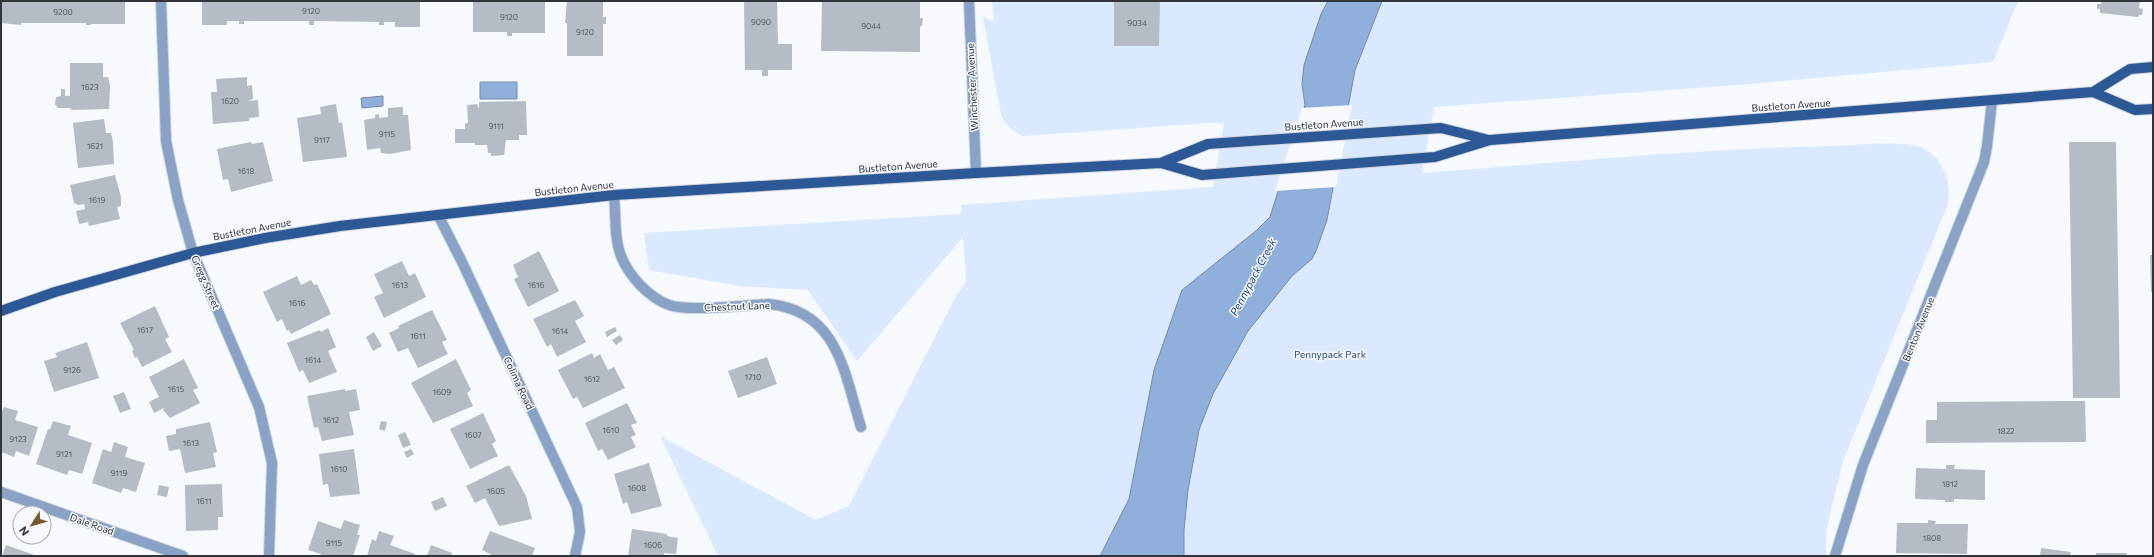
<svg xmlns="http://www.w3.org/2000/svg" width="2154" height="557" font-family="Commissioner,sans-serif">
	<rect width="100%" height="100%" fill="#f6f9fe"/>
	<path fill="#dae9ff" d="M 992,1 L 2018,1 L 1993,62 L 1751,84 L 1434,107 L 1422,173 C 1557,163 1693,149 1829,146 C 1852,146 1899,140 1920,147 C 1943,156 1952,182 1948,204 L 1843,461 L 1826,531 L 1826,556 L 718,556 L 660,436 L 816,520 L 849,506 L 956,296 L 966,282 L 963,237 L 857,361 L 808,290 L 740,286 L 649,270 L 644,233 L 961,214 L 961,205 L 1213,187 L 1224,123 L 1208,123 L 1024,136 C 1012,132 1007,126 1001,115 L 983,17 L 994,22 Z"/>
	<path fill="#90afdb" stroke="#748aaa" d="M 1328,1 L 1382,1 L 1355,70 L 1327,220 L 1316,251 L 1312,259 L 1292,276 L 1248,331 L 1213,394 L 1199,430 L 1188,490 L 1184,530 L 1184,556 L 1100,556 L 1129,499 L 1154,370 L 1182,290 L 1257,230 L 1270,217 L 1305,105 L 1302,84 L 1304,65 L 1321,14 Z
		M 480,82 L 517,82 L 517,99 L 480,99 Z
		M 383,96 L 383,106 L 362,108 L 361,98 Z"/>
	<path fill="#f6f9fe" d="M 1352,105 L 1336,187 L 1275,191 L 1302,108 Z"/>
	<path fill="#b5bcc6" d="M 1,1 L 125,1 L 125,24 L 91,24 L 91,25 L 86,25 L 86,23 L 21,23 L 21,25 L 1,23 Z
		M 202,1 L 420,1 L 420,27 L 395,27 L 395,22 L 384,22 L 384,25 L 379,25 L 379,22 L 314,21 L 314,25 L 309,25 L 309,21 L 244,21 L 244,24 L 239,24 L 239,21 L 227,21 L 227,25 L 202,25 Z
		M 473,1 L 545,1 L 545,33 L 512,33 L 512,36 L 507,36 L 507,32 L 473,32 Z
		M 567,1 L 603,1 L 603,17 L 606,17 L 606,24 L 603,24 L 603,56 L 567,56 L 567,23 L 565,23 Z
		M 744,1 L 777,1 L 778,44 L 792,44 L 792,70 L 768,70 L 768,76 L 762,76 L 762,70 L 745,70 Z
		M 822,1 L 920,1 L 920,18 L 923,18 L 922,26 L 920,26 L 920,52 L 821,51 Z
		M 1114,1 L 1160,1 L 1159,46 L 1114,46 Z
		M 2102,1 L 2140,1 L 2139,8 L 2143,9 L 2142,15 L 2139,15 L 2138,17 L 2100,13 L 2100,9 L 2097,9 L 2097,4 L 2101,4 Z
		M 70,63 L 103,63 L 103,77 L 108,77 L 110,85 L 109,109 L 71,110 L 71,108 L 58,108 L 55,104 L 56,97 L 61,96 L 61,89 L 65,89 L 65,96 L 70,96 Z
		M 247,77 L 247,86 L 252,85 L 253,99 L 248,101 L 258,100 L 259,117 L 249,118 L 249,121 L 213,124 L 211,92 L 217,92 L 216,79 Z
		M 526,101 L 527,135 L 519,135 L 519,140 L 506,140 L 504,155 L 491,156 L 491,153 L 488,153 L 487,145 L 475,145 L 475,143 L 455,143 L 455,129 L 465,129 L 465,123 L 468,123 L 467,105 L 477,104 L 479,109 L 479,102 Z
		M 336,104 L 339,123 L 342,122 L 347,157 L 303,162 L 297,118 L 321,114 L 320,107 Z
		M 403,107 L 403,115 L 408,115 L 411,150 L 390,154 L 381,153 L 380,148 L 367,150 L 364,120 L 375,118 L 375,115 L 379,114 L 379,118 L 388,117 L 388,108 Z
		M 104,119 L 106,133 L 111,133 L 113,142 L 114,164 L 78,168 L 73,123 Z
		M 251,142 L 252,144 L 263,142 L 273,181 L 231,192 L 228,179 L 223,180 L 217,149 Z
		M 2069,142 L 2116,142 L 2120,398 L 2073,398 Z
		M 115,175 L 121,197 L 121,206 L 117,207 L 120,219 L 89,226 L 88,222 L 79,224 L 76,211 L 85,209 L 84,204 L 78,205 L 74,203 L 70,185 Z
		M 539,251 L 559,291 L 528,307 L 514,279 L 518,277 L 513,265 Z
		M 2150,255 L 2153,255 L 2153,292 L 2151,292 Z
		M 402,261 L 409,276 L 415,273 L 426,297 L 384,318 L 374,297 L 383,293 L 374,274 Z
		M 297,276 L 301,285 L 311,280 L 314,285 L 317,284 L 331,314 L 291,334 L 289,330 L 287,331 L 282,319 L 277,322 L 263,292 Z
		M 575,300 L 584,316 L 575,321 L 586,342 L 557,357 L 551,344 L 547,347 L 533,319 Z
		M 155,306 L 169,337 L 165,339 L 172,352 L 142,367 L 137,357 L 135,358 L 132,351 L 134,350 L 120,323 Z
		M 432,310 L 447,340 L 442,342 L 448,354 L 418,368 L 408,348 L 398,352 L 389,333 L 399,328 L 398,326 Z
		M 615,327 L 617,331 L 607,337 L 605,332 Z
		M 328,328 L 336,347 L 328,351 L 337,372 L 309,383 L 303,370 L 299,372 L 287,343 L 320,330 L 321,332 Z
		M 374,332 L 382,346 L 373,351 L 366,337 Z
		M 620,335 L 623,340 L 616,345 L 612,340 Z
		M 87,342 L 99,378 L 54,392 L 44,361 L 57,357 L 55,353 Z
		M 592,353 L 594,358 L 600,354 L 608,370 L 614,367 L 625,388 L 583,408 L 577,397 L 573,399 L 558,370 Z
		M 767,357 L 777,384 L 738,398 L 728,371 Z
		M 184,359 L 198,388 L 193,390 L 200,403 L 170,418 L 163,410 L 164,408 L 154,413 L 149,402 L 159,397 L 149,377 Z
		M 456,359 L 471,390 L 467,393 L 473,406 L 433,423 L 411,383 Z
		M 345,389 L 345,391 L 356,389 L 360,410 L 349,412 L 354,435 L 322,441 L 318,427 L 314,428 L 307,396 Z
		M 124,392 L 131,409 L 120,413 L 113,396 Z
		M 2085,401 L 2086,442 L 1926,443 L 1926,420 L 1937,420 L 1937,402 Z
		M 627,403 L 637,423 L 631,425 L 636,435 L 631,437 L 636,447 L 608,460 L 602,449 L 598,451 L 585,423 Z
		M 4,407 L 18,411 L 15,420 L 38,427 L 29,456 L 16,451 L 14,457 L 1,452 L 1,414 Z
		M 483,413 L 496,441 L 492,444 L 498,456 L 470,469 L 450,429 Z
		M 53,421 L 71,426 L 68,435 L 92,443 L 82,474 L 69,470 L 67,475 L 36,464 L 48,429 L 50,429 Z
		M 381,421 L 387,422 L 385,431 L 379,429 Z
		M 210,422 L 217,452 L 213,453 L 216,467 L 185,473 L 180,449 L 169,451 L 166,436 L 176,434 L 176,429 Z
		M 405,432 L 411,445 L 403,448 L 398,435 Z
		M 114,442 L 128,447 L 125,457 L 145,463 L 136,492 L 123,488 L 121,493 L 92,483 L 103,449 L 111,452 Z
		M 354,449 L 360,494 L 330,497 L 328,484 L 323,485 L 319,454 Z
		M 411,449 L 414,454 L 407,458 L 404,452 Z
		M 649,463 L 662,506 L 631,514 L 627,502 L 623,504 L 614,474 Z
		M 509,465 L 526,496 L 532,519 L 499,526 L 485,498 L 475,503 L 466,486 Z
		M 1946,465 L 1955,465 L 1954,469 L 1985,470 L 1985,500 L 1954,499 L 1954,502 L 1945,502 L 1945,500 L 1915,499 L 1916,468 L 1946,469 Z
		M 222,484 L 223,517 L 218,517 L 218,530 L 186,531 L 185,485 Z
		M 159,485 L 169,487 L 167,497 L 157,495 Z
		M 443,497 L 447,506 L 435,511 L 431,502 Z
		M 344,520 L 360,525 L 357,535 L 360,535 L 353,556 L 320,556 L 321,554 L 308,550 L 318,521 L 341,529 Z
		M 1928,520 L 1936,521 L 1935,524 L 1968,524 L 1967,554 L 1896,553 L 1897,523 L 1928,523 Z
		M 632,529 L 667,534 L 667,536 L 678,538 L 676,554 L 664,553 L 664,556 L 628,556 Z
		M 379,531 L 394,536 L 390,545 L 415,554 L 414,556 L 367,556 L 372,539 L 376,541 Z
		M 490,531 L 535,548 L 532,556 L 494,556 L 482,550 Z
		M 6,545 L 37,556 L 2,556 Z
		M 431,545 L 452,553 L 451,556 L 427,556 Z
		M 2041,548 L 2071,552 L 2070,556 L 2040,556 Z
		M 2096,553 L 2127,553 L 2127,556 L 2096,556 Z"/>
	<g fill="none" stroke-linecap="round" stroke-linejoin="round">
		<g stroke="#d3d6da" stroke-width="12">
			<path id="minor" d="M 161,1 L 166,141 L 178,200 L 193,253 L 259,407 L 272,463 L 269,556
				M 969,1 L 976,173
				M 614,195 C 616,215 614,238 621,256 C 629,276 648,297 669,305 C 689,312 745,305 769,304 C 838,311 844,372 861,427
				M 438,215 L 462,262 L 577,507 L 580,532 L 575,556
				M 1,492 L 183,556"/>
		</g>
		<g stroke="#d3d6da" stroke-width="12">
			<path id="tertiary" d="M 1835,556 L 1863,465 L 1984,162 L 1987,146 L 1992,101"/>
		</g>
		<g stroke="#d3d6da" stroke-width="12">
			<path id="primary" d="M 2093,92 L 2135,110 L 2153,109
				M 1161,163 L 1208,144 L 1441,128 L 1489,140
				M 1,311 L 55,292 L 193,253 L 265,238 L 340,226 L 614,195 L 976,173 L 1161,163 L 1202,175 L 1435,157 L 1490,140 L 2093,92 L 2130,69 L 2153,67"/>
		</g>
		<use href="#minor" stroke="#89a2c6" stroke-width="10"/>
		<use href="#tertiary" stroke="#89a2c6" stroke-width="10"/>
		<use href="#primary" stroke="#2c5896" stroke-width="10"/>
	</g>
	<g text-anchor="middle" stroke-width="3" stroke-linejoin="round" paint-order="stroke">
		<g font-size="8" fill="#52565c">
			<text x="311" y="14">9120</text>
			<text x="63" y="15">9200</text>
			<text x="509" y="20">9120</text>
			<text x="761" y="25">9090</text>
			<text x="1137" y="26">9034</text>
			<text x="871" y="29">9044</text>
			<text x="585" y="35">9120</text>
			<text x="90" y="90">1623</text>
			<text x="230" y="104">1620</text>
			<text x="496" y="129">9111</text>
			<text x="387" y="137">9115</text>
			<text x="322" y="143">9117</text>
			<text x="95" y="149">1621</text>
			<text x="246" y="174">1618</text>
			<text x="97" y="203">1619</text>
			<text x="400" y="288">1613</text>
			<text x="536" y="288">1616</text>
			<text x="297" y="306">1616</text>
			<text x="145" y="333">1617</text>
			<text x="560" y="334">1614</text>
			<text x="418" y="339">1611</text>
			<text x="313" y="363">1614</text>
			<text x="72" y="373">9126</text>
			<text x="753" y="380">1710</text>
			<text x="592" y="382">1612</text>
			<text x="176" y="392">1615</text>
			<text x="442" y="395">1609</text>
			<text x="331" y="423">1612</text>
			<text x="611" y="433">1610</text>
			<text x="2006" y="434">1822</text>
			<text x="473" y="438">1607</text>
			<text x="18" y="442">9123</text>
			<text x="191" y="446">1613</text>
			<text x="64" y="457">9121</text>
			<text x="339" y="472">1610</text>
			<text x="119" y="476">9119</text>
			<text x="1950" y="487">1812</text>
			<text x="637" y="491">1608</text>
			<text x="496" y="494">1605</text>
			<text x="204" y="504">1611</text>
			<text x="1932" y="541">1808</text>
			<text x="334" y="546">9115</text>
			<text x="653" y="548">1606</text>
		</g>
		<g font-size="10" fill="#313438" stroke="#f6f9fe">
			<text transform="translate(972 87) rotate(-93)" y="4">Winchester Avenue</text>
			<text transform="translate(1791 105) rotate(-4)" y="4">Bustleton Avenue</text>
			<text transform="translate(1324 124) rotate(-4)" y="4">Bustleton Avenue</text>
			<text transform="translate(898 166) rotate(-4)" y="4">Bustleton Avenue</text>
			<text transform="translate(574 188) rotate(-6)" y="4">Bustleton Avenue</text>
			<text transform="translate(252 229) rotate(-11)" y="4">Bustleton Avenue</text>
			<text transform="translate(206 282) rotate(67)" y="4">Gregg Street</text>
			<text transform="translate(737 306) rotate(-2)" y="4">Chestnut Lane</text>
			<text transform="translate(1918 329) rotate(-68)" y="4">Benton Avenue</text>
			<text transform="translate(519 383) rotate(65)" y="4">Colima Road</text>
			<text transform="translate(92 524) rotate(19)" y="4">Dale Road</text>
		</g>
		<g font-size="10" fill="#234981" stroke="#f6f9fe">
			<text x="1330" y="358">Pennypack Park</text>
		</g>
		<g font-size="11" font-style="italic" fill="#1c4379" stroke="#f6f9fe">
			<text transform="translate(1253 277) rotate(-62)" y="4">Pennypack Creek</text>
		</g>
	</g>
	<rect width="2154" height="557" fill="none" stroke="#313438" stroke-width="4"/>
	<g transform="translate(32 525) rotate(233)"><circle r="19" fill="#f6f9fe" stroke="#a7aaaf"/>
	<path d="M0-3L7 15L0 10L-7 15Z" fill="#74592b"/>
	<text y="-6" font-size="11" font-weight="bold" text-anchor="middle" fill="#313438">N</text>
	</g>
</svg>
